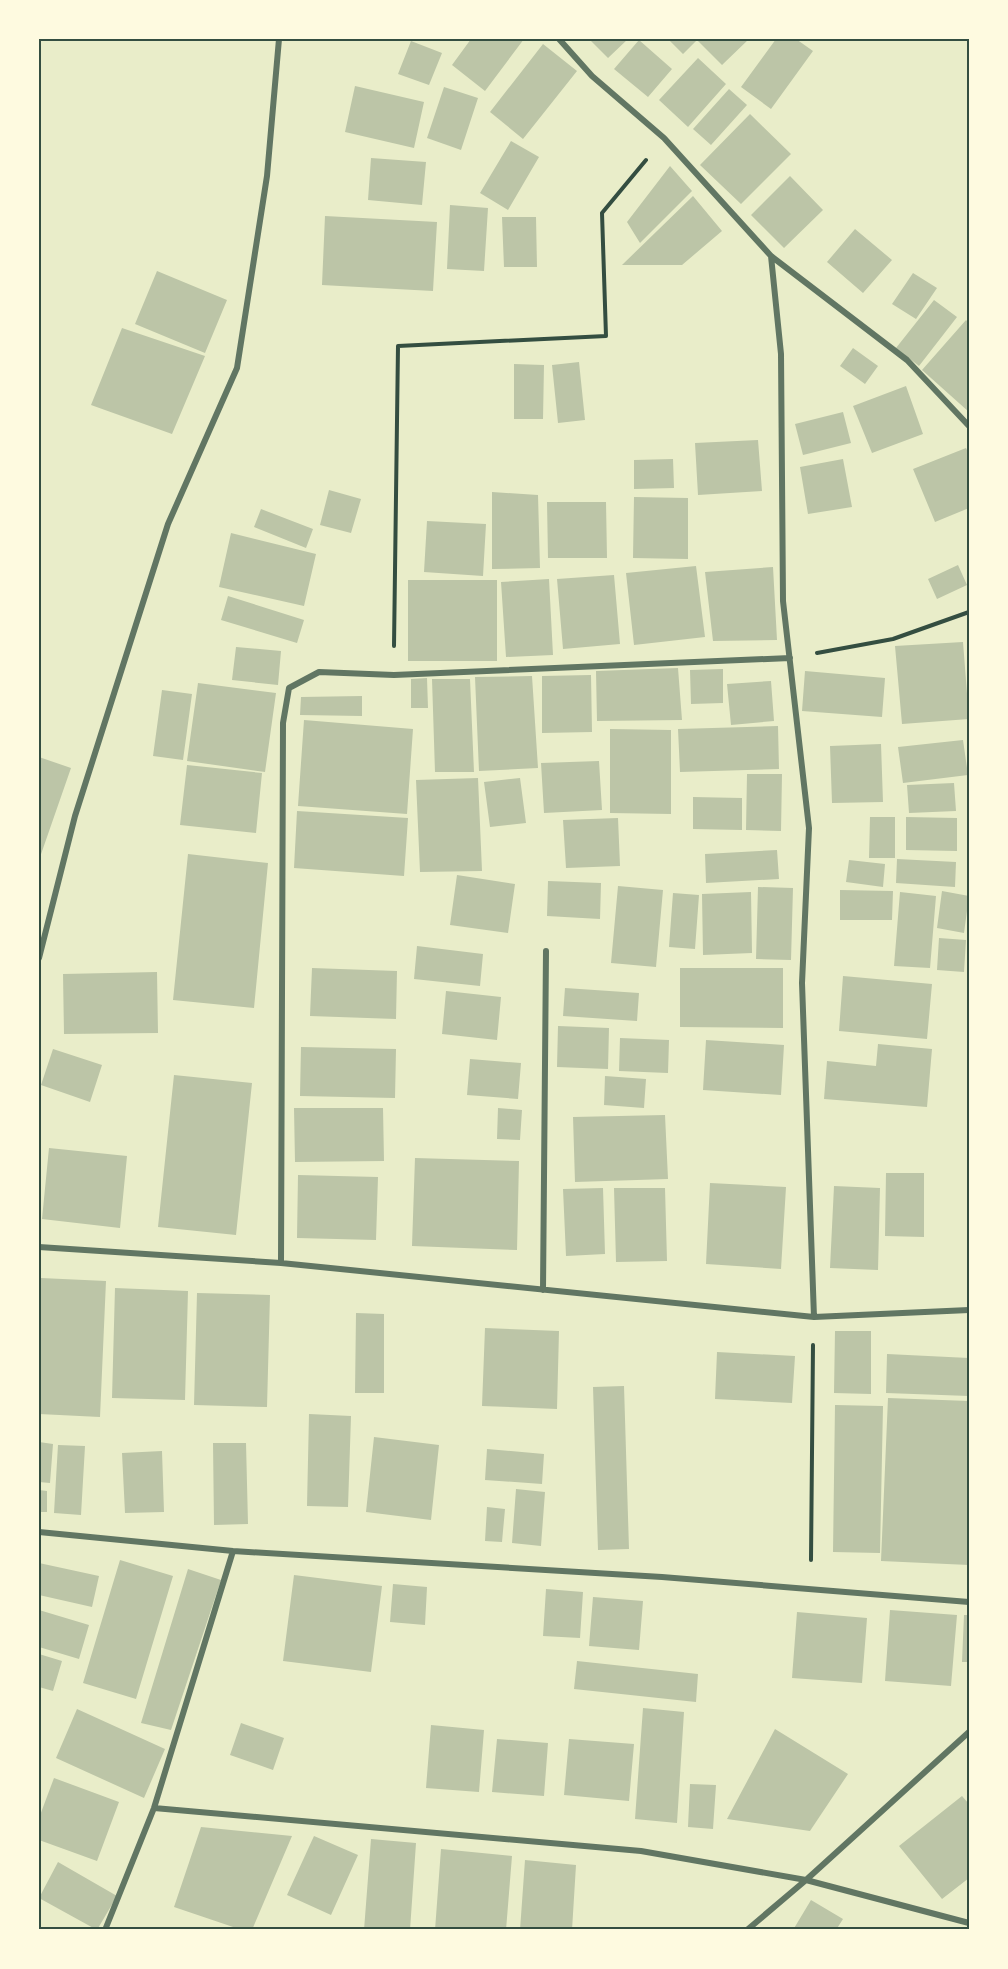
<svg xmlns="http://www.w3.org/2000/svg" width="1008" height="1969" font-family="'Archivo Narrow',sans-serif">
	<rect width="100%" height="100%" fill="#e9edc9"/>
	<path fill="#bcc5a7" d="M 471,39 L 524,39 L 485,91 L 452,65 Z
		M 589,39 L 628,39 L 608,58 Z
		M 668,39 L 749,39 L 722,65 L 697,40 L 683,54 Z
		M 776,39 L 796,39 L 813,51 L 771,109 L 741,87 Z
		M 639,40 L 672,69 L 648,97 L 614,69 Z
		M 411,41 L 442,53 L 429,85 L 398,74 Z
		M 543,44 L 577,71 L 523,139 L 490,112 Z
		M 698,58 L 726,84 L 688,127 L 659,100 Z
		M 355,86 L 424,102 L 414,148 L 345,132 Z
		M 444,87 L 478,98 L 461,150 L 427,138 Z
		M 729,89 L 747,105 L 711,145 L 693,129 Z
		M 750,114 L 791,154 L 741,204 L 700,165 Z
		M 511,141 L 539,157 L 508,210 L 480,193 Z
		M 371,158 L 426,162 L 422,205 L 368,200 Z
		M 670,166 L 692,191 L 640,243 L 627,222 Z
		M 790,176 L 823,210 L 784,248 L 751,215 Z
		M 693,196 L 722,231 L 682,265 L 622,265 Z
		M 450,205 L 488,208 L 484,271 L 447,269 Z
		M 325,216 L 437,222 L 433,291 L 322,285 Z
		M 502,217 L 536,217 L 537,267 L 504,267 Z
		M 855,229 L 892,260 L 863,293 L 827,262 Z
		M 157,271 L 227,300 L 205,353 L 135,324 Z
		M 913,273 L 937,288 L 916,319 L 892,304 Z
		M 934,300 L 957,317 L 919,366 L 896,348 Z
		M 966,320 L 969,323 L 969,412 L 922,370 Z
		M 122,328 L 205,356 L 172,434 L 91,405 Z
		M 853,348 L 878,366 L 865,384 L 840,366 Z
		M 579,362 L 585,420 L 558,423 L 552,365 Z
		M 514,364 L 544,365 L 543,419 L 514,419 Z
		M 906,386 L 923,434 L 872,453 L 853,406 Z
		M 843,412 L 851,443 L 803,455 L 795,424 Z
		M 758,440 L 762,491 L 698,495 L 695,443 Z
		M 966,448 L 969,454 L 969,508 L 935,522 L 913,469 Z
		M 673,459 L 674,488 L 634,489 L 634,460 Z
		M 843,459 L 852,507 L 808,514 L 800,467 Z
		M 329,490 L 361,499 L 351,533 L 320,525 Z
		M 492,492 L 538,495 L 540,568 L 492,569 Z
		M 634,497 L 688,498 L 688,559 L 633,558 Z
		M 547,502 L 606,502 L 607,558 L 548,558 Z
		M 261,509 L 313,529 L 306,548 L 254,527 Z
		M 427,521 L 486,524 L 483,576 L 424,572 Z
		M 231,533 L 316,554 L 304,606 L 219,587 Z
		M 958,565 L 967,585 L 937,599 L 928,579 Z
		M 696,566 L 705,637 L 634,645 L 626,573 Z
		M 773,567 L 777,640 L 713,641 L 705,572 Z
		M 614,575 L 620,644 L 563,649 L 557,579 Z
		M 549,579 L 553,655 L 506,657 L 501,582 Z
		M 408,580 L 497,580 L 497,661 L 408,661 Z
		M 228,596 L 304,620 L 297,643 L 221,620 Z
		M 963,642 L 969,719 L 902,724 L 895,646 Z
		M 236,647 L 281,651 L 278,685 L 232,680 Z
		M 678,668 L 682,720 L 597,721 L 596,671 Z
		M 723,669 L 723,703 L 691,704 L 690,670 Z
		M 805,671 L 885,678 L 882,717 L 802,711 Z
		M 591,675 L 592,732 L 542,733 L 542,676 Z
		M 532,676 L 538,768 L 479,771 L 475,677 Z
		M 427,678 L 428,708 L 411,708 L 411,679 Z
		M 432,679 L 470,679 L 474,772 L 435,772 Z
		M 771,681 L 774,721 L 731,725 L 727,684 Z
		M 198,683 L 276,693 L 265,772 L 187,761 Z
		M 162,690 L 192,694 L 183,760 L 153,756 Z
		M 362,696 L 362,716 L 300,715 L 301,697 Z
		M 304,720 L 413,729 L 407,814 L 298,806 Z
		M 778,726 L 779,769 L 680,772 L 678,729 Z
		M 610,729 L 671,730 L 671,814 L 610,813 Z
		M 963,740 L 968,775 L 903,783 L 898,747 Z
		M 881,744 L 883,802 L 832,803 L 830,746 Z
		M 39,757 L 71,768 L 39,860 Z
		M 599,761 L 602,810 L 544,813 L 541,763 Z
		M 187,765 L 262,773 L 256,833 L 180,825 Z
		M 747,774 L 782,774 L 781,831 L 746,830 Z
		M 478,778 L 482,871 L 420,872 L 416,780 Z
		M 520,778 L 526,823 L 490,827 L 484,782 Z
		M 954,783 L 956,811 L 909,813 L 907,785 Z
		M 693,797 L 742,798 L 742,830 L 693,829 Z
		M 297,811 L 408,818 L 404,876 L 294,868 Z
		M 870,817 L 895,817 L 895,858 L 869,858 Z
		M 906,817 L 957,818 L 957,851 L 906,850 Z
		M 618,818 L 620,866 L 566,868 L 563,820 Z
		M 777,850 L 779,879 L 706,883 L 705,854 Z
		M 188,854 L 268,863 L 254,1008 L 173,1000 Z
		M 897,859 L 956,862 L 955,887 L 896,883 Z
		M 849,860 L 885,864 L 883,887 L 846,882 Z
		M 457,875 L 515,884 L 508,933 L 450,925 Z
		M 548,881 L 601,883 L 600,919 L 547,916 Z
		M 618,886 L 663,890 L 656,967 L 611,963 Z
		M 758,887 L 793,888 L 791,960 L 756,959 Z
		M 840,890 L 893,891 L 892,920 L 840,920 Z
		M 942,891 L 969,896 L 964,933 L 937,928 Z
		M 751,892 L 752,953 L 703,955 L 702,894 Z
		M 900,892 L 936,896 L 930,968 L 894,966 Z
		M 673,893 L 699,895 L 695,949 L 669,947 Z
		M 939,938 L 966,940 L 964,972 L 937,970 Z
		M 417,946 L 483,954 L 480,986 L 414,979 Z
		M 312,968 L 397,971 L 396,1019 L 310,1016 Z
		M 680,968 L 783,968 L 783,1028 L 680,1027 Z
		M 157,972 L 158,1033 L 64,1034 L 63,974 Z
		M 843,976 L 932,984 L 927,1039 L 839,1031 Z
		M 565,988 L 639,993 L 637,1021 L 563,1016 Z
		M 446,991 L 501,997 L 497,1040 L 442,1034 Z
		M 558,1026 L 609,1028 L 608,1069 L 557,1067 Z
		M 620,1038 L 669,1040 L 668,1073 L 619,1071 Z
		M 706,1040 L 784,1045 L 781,1095 L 703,1090 Z
		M 878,1044 L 932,1049 L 927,1107 L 824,1099 L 827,1061 L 876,1066 Z
		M 301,1047 L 396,1049 L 395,1098 L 300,1096 Z
		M 53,1049 L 102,1065 L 90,1102 L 41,1085 Z
		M 470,1059 L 521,1063 L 518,1099 L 467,1095 Z
		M 174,1075 L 252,1083 L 236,1235 L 158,1227 Z
		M 605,1076 L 646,1079 L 644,1108 L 604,1105 Z
		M 294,1108 L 383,1108 L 384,1161 L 295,1162 Z
		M 498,1108 L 522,1110 L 520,1140 L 497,1139 Z
		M 665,1115 L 668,1179 L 575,1182 L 573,1117 Z
		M 49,1148 L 127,1156 L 120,1228 L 42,1219 Z
		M 415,1158 L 519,1161 L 517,1250 L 412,1246 Z
		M 886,1173 L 924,1173 L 924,1237 L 885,1236 Z
		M 298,1175 L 378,1177 L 376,1240 L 297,1238 Z
		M 710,1183 L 786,1187 L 781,1269 L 706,1264 Z
		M 834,1186 L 880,1188 L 878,1270 L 830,1268 Z
		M 603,1188 L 605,1254 L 566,1256 L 563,1189 Z
		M 614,1188 L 665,1188 L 667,1261 L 616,1262 Z
		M 41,1278 L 106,1281 L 100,1417 L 39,1414 Z
		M 115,1288 L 188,1291 L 185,1400 L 112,1398 Z
		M 197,1293 L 270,1295 L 267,1407 L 194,1405 Z
		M 356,1313 L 384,1314 L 384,1393 L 355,1393 Z
		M 485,1328 L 559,1331 L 557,1409 L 482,1406 Z
		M 835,1331 L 871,1331 L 871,1394 L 834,1393 Z
		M 717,1352 L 795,1356 L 792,1403 L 715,1399 Z
		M 887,1354 L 969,1358 L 969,1396 L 886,1393 Z
		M 624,1386 L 629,1549 L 598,1550 L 593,1387 Z
		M 888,1398 L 969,1401 L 969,1565 L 881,1561 Z
		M 835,1405 L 883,1406 L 880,1553 L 833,1552 Z
		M 309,1414 L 351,1416 L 348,1507 L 307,1506 Z
		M 374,1437 L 439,1445 L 431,1520 L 366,1512 Z
		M 39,1442 L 53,1444 L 50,1483 L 39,1482 Z
		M 213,1443 L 246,1443 L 248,1524 L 214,1525 Z
		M 58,1445 L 85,1446 L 81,1515 L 54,1513 Z
		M 487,1449 L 544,1454 L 542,1484 L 485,1480 Z
		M 162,1451 L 164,1512 L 125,1513 L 122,1453 Z
		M 516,1489 L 545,1492 L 541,1546 L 512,1543 Z
		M 39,1490 L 47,1491 L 47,1512 L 39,1512 Z
		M 487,1507 L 505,1509 L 502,1542 L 485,1541 Z
		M 120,1560 L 173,1576 L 136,1699 L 83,1683 Z
		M 39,1563 L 99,1576 L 92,1607 L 39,1595 Z
		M 188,1569 L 221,1580 L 171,1730 L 141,1723 Z
		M 294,1575 L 382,1586 L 371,1672 L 283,1661 Z
		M 393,1584 L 427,1587 L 425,1625 L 390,1622 Z
		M 546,1589 L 583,1592 L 580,1638 L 543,1636 Z
		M 593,1597 L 643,1601 L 639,1650 L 589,1646 Z
		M 39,1610 L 89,1625 L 79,1659 L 39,1647 Z
		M 890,1610 L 957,1615 L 951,1686 L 885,1681 Z
		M 797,1612 L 867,1618 L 862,1683 L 792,1678 Z
		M 964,1615 L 969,1615 L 969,1662 L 962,1662 Z
		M 39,1654 L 62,1661 L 53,1691 L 39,1687 Z
		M 577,1661 L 698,1674 L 696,1702 L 574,1689 Z
		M 643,1708 L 684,1712 L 677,1823 L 635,1819 Z
		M 77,1709 L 165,1749 L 144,1798 L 56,1758 Z
		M 241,1723 L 284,1738 L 273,1770 L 230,1755 Z
		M 431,1725 L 484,1730 L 479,1792 L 426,1788 Z
		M 775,1729 L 848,1774 L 810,1831 L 727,1819 Z
		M 497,1739 L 548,1743 L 544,1796 L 492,1792 Z
		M 569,1739 L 634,1744 L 629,1801 L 564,1795 Z
		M 54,1778 L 119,1802 L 97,1861 L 39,1840 L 39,1818 Z
		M 690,1784 L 716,1785 L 713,1829 L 688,1827 Z
		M 962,1796 L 969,1804 L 969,1878 L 942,1899 L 899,1846 Z
		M 201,1827 L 292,1836 L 252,1930 L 242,1930 L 174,1907 Z
		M 314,1836 L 358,1855 L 331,1915 L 287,1895 Z
		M 371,1839 L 416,1843 L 410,1930 L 364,1930 Z
		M 441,1849 L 512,1856 L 506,1930 L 435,1930 Z
		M 525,1860 L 576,1865 L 572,1930 L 520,1930 Z
		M 58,1862 L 117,1896 L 97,1930 L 39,1898 Z
		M 811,1900 L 843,1919 L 836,1930 L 793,1930 Z"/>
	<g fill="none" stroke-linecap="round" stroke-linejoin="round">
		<path stroke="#344e41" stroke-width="4" d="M 394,646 L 398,346 L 606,336 L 602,213 L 646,160
			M 817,653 L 893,639 L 969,612
			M 811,1560 L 813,1345"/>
		<path stroke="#617663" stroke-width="6" d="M 559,39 L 592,76 L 664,138 L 771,256 L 907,360 L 969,426
			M 771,256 L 781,354 L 783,601 L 809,828 L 802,983 L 814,1317
			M 39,958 L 75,816 L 168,524 L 237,368 L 267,176 L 279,39
			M 39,1247 L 281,1263 L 814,1317 L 969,1310
			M 281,1263 L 283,723 L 289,688 L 319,672 L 394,675 L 790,658
			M 543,1290 L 546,951
			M 39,1532 L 233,1551 L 662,1577 L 969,1602
			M 154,1808 L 641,1851 L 806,1880 L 969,1923
			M 105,1930 L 154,1808 L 233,1551
			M 747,1930 L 806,1880 L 969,1732"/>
	</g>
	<rect width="1008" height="1969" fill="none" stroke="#fefae0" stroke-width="81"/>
	<rect x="40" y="40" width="928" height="1888" fill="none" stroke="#344e41" stroke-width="2"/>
</svg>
